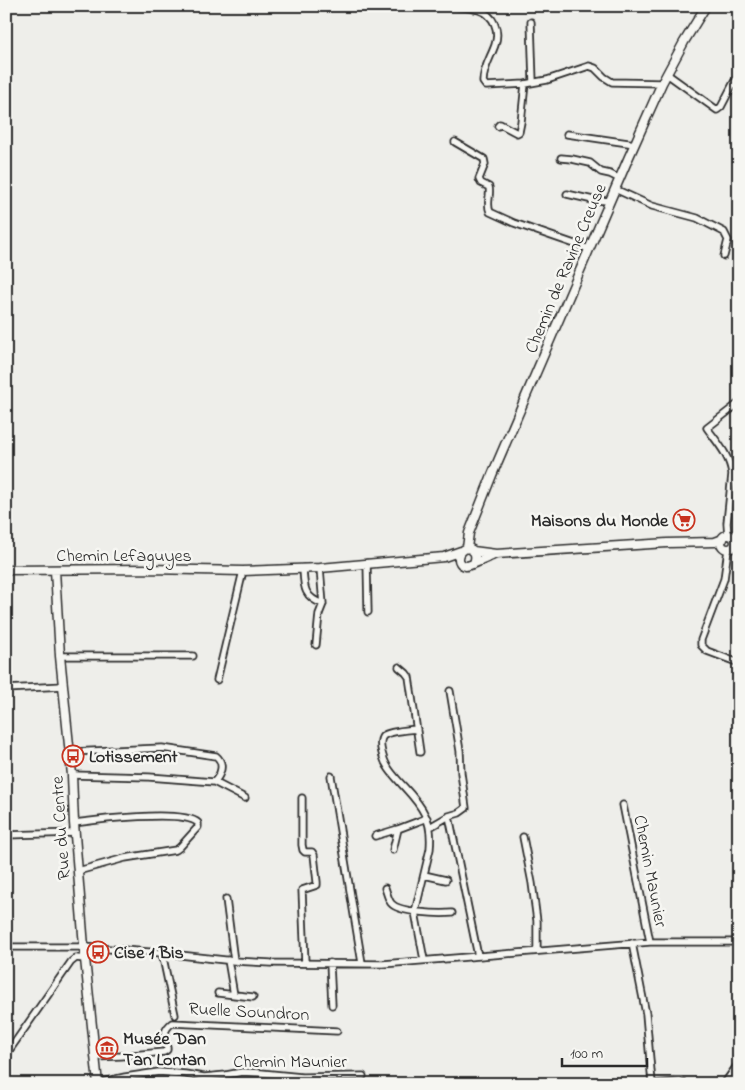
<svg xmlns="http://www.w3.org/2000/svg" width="745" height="1090" font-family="'Indie Flower',sans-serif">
	<rect width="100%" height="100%" fill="#eeeeea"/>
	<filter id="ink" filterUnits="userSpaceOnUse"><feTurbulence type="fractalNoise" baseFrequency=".02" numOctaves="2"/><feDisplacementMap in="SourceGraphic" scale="10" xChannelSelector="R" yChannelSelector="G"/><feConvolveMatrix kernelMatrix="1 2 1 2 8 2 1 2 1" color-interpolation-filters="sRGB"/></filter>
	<g filter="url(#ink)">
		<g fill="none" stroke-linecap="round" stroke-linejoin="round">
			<g stroke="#2b2b2b" stroke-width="9">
				<path id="street" d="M 451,6 C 460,7 470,7 479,10 C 494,15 500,30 495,45 C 491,57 483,68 483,82 L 486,86 L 525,84 L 547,80 L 589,66 L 595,68 L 604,77 L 612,82 L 662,83
					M 531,22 L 533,82
					M 667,74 L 717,110 L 721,107 L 734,82
					M 498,126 L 500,124 L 517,133 L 519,132 L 521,122 L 525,84
					M 567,134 L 635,144
					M 455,142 L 484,159 L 485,164 L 479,179 L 481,183 L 489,187 C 491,195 486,204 490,212 L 514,223 L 589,249
					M 561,158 L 572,159 L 590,163 L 601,172 L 610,174 L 620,179
					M 615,189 L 652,206 L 697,218 L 724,232 L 728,240 L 724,256
					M 567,194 L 593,200 L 610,201
					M 728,536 L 727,523 L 732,474 C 730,456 717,442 707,428 L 739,403
					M 728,549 L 724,579 L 701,640 L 701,645 L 707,651 L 739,663
					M 367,563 L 368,612
					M 303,568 C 304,586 303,597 323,604
					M 316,645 L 319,614 L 323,604 L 320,568
					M 60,656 L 193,656
					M 399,667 L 406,673 L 409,677 L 420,752
					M 217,680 L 243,571
					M 6,689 L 63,686
					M 417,729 C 409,730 389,731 383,736 C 377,743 384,762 389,769 C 400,785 417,797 425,815 C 431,826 431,837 430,849 L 415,912 L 424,960
					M 70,752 L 162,748 L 216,756 C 225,763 221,775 214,782
					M 72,775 L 149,777 L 214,782 L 245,798
					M 331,776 L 362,963
					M 302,798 L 302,845 L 303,850 L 305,852 L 312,852 L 314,855 L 317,882 L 317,885 L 302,890 L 305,963
					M 623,805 L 650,942
					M 449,816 L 478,956
					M 74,823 C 96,820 184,809 198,823 L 198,827 L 180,847 L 176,850 L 125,858 L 78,871
					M 430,827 L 449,816 L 459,813 L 466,808 L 461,773 L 460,751 L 450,691
					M 6,835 L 75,833
					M 375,836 L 398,829 L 427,818
					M 523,837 L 532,883 L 537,921 L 537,951
					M 393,850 L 398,829
					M 424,875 L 446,880
					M 385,888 C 387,893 388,899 391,903 C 399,913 440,914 452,913
					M 226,899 L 234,961
					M 632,943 L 646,1014 L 652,1083
					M 6,947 L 84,947 L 162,953 L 234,961 L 271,963 L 383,964 L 650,942 L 739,942
					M 162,953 L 175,1015
					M 228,960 L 234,995
					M 330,963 L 332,1005
					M 218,993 L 253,997
					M 6,1055 L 71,962 L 76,958 L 85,959
					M 95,1057 L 121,1056 L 164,1052 L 167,1050 L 167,1048 C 165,1036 162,1031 172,1023 L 337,1031
					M 98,1083 L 125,1077 L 159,1072 L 185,1074 L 204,1077 L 226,1075 L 242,1072 L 261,1073 L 302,1077 L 363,1076
					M 650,1084 L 680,1082 L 686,1084"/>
			</g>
			<g stroke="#2b2b2b" stroke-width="11">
				<path id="secondary" d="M721 542a7 7 0 1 1 14 0a7 7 0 1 1-14 0Z
					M 467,548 L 469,533 L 492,475 L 628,159 L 662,83 L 684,42 L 706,6
					M 473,551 L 496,554 L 667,543 L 715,542 L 723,539
					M 474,563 C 477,556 475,549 467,548 C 458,551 455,564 466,566 C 470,566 489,557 494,555
					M 6,570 L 150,569 L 243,571 L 320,568 L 444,557 L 461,551
					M 55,570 L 60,656 L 72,775 L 74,823 L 85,959 L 98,1084"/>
			</g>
			<g stroke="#2b2b2b" stroke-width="14">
				<path id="highway" d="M 727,1084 L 739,1067"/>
			</g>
			<use href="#street" stroke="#f6f6f2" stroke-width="5.5"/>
			<use href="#secondary" stroke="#f6f6f2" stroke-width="8"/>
			<use href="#highway" stroke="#f6f6f2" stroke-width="10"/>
		</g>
	</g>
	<defs>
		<g id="supermarket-ring" transform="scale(1.125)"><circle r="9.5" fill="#f6f6f2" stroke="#c8321e" stroke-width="1.5"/><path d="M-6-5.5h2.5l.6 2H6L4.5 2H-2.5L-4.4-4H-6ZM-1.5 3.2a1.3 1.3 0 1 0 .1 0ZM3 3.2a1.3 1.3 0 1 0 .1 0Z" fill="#c8321e"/></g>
		<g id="bus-ring" transform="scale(1.125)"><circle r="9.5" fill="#f6f6f2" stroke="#c8321e" stroke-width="1.5"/><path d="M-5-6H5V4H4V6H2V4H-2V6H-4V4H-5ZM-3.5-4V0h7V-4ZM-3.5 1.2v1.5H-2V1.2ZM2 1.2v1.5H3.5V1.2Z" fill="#c8321e"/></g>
		<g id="museum-ring" transform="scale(1.125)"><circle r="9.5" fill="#f6f6f2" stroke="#c8321e" stroke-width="1.5"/><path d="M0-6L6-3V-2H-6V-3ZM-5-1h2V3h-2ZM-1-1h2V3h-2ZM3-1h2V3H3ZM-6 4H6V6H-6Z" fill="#c8321e"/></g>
	</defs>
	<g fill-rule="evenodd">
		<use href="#supermarket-ring" x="684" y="520"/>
		<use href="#bus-ring" x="73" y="756"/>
		<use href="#bus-ring" x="98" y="952"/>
		<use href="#museum-ring" x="107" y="1048"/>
	</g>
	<g text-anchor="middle" stroke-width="5" stroke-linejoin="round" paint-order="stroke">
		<g font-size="18" fill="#2b2b2b" stroke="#f6f6f2">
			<text transform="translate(565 268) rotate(-67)" y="6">Chemin de Ravine Creuse</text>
			<text x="124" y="561">Chemin Lefaguyes</text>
			<text transform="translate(60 828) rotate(-94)" y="6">Rue du Centre</text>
			<text transform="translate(651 871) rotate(79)" y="6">Chemin Maunier</text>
			<text transform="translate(249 1011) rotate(3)" y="6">Ruelle Soundron</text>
			<text x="290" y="1067">Chemin Maunier</text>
		</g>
		<g font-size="18" font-weight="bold" fill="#2b2b2b" stroke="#f6f6f2" text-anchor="start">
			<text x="668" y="526" text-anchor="end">Maisons du Monde</text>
			<text x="89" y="762">Lotissement</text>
			<text x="114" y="958">Cise 1 Bis</text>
			<text x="123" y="1044">Musée Dan<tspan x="123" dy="21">Tan Lontan</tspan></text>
		</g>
	</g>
	<rect width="745" height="1090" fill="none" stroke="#f6f6f2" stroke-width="25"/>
	<rect x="12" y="12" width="720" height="1065" fill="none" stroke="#2b2b2b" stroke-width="2" filter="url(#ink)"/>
	<path d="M562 1058v8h85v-8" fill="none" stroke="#2b2b2b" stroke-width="2.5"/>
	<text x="570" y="1058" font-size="15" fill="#2b2b2b" stroke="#f6f6f2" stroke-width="4" paint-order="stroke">100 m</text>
</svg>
